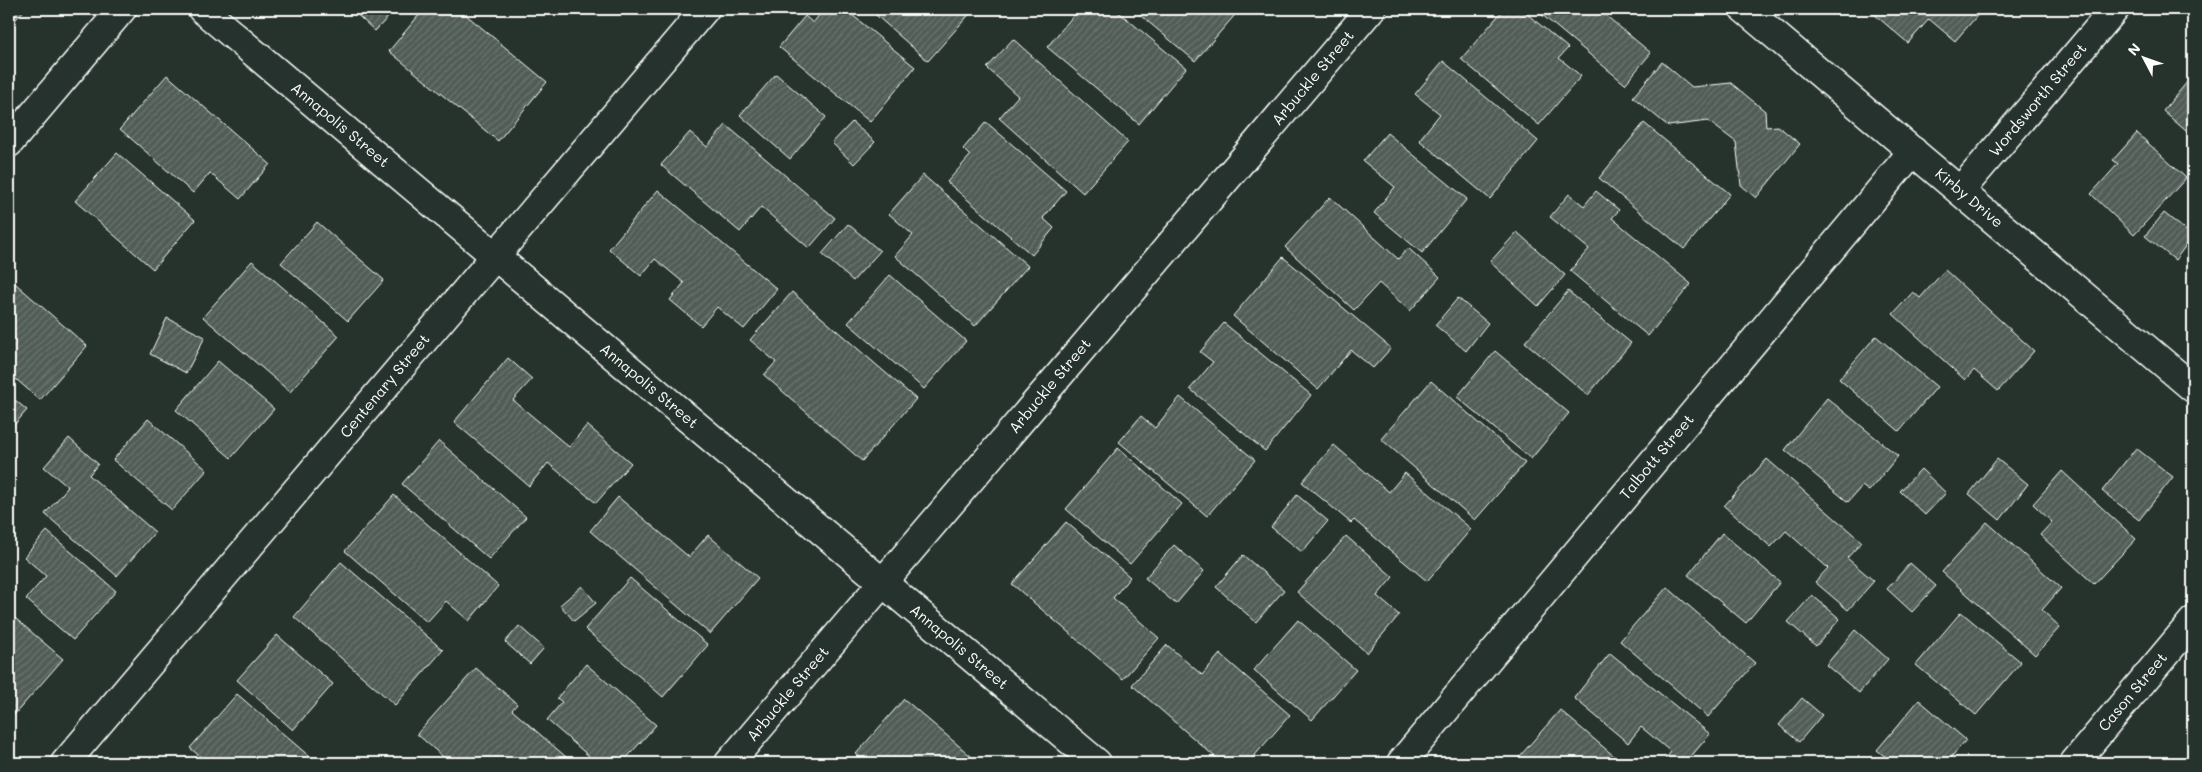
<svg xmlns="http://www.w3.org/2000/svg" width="2202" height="772" font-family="Mali,sans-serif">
	<defs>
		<pattern id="building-hatch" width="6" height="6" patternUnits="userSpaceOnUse" patternTransform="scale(1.25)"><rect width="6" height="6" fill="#515c57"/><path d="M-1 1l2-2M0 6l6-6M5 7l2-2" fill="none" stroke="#6b7470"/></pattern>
	</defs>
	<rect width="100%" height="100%" fill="#26332d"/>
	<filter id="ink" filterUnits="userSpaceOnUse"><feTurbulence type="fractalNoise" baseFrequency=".02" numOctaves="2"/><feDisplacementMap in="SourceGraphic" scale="10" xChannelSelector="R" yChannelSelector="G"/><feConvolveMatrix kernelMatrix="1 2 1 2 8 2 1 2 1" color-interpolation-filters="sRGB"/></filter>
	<g filter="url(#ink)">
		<path fill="url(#building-hatch)" stroke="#fff" d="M 9,9 L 25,9 L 9,27 Z
			M 351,9 L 396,9 L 375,31 Z
			M 424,9 L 459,9 L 547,82 L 498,141 L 389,51 Z
			M 824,9 L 845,9 L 915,67 L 870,122 L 779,47 L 805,16 L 813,23 Z
			M 869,9 L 974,9 L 928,61 Z
			M 1079,9 L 1115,9 L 1186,68 L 1139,124 L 1047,47 Z
			M 1133,9 L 1240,9 L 1195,61 Z
			M 1504,9 L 1521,9 L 1568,48 L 1559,58 L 1581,76 L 1539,125 L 1461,59 Z
			M 1535,9 L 1598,9 L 1651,53 L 1625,84 Z
			M 1868,9 L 1983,9 L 1955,41 L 1929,19 L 1908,43 Z
			M 1013,39 L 1128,142 L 1083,193 L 999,118 L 1018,96 L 987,68 Z
			M 1443,61 L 1538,141 L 1490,199 L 1419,140 L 1440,114 L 1415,94 Z
			M 1662,62 L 1692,87 L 1731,83 L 1765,111 L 1766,127 L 1778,126 L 1800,144 L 1756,198 L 1741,185 L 1736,142 L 1708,121 L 1668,126 L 1633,97 Z
			M 776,74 L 826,117 L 790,159 L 740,115 Z
			M 167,75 L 270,164 L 240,199 L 210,173 L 193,193 L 120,129 Z
			M 2193,75 L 2193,137 L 2163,111 Z
			M 852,122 L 875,142 L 854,164 L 832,143 Z
			M 986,122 L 1066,191 L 1043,218 L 1054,228 L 1032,255 L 947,182 L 970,156 L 963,149 Z
			M 1644,123 L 1730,194 L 1684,249 L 1599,178 Z
			M 726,125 L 835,218 L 809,248 L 761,207 L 740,232 L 661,165 L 690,132 L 707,147 Z
			M 1387,133 L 1467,199 L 1422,253 L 1374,213 L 1395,187 L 1363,161 Z
			M 2137,133 L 2186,178 L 2134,235 L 2091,194 L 2118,164 L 2113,160 Z
			M 117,153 L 195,220 L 153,269 L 75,201 Z
			M 923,175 L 1028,266 L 975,326 L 895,256 L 913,235 L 889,214 Z
			M 658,190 L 777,289 L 744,329 L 717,307 L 701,326 L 670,300 L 684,283 L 655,259 L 641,276 L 609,249 Z
			M 1596,191 L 1619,210 L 1612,218 L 1691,284 L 1648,336 L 1570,271 L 1589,249 L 1550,217 L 1569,194 L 1584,206 Z
			M 1330,197 L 1398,259 L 1408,248 L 1440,277 L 1410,311 L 1379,283 L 1354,310 L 1285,247 Z
			M 2164,213 L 2193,236 L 2175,260 L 2145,236 Z
			M 317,222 L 384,280 L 348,321 L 281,263 Z
			M 848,224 L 880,251 L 853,281 L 822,254 Z
			M 1517,232 L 1565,275 L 1538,306 L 1490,262 Z
			M 1283,257 L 1391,348 L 1373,368 L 1351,350 L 1318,389 L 1233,316 Z
			M 252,261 L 339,336 L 290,392 L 203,317 Z
			M 1945,270 L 2034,351 L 1998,391 L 1974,370 L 1965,380 L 1893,314 L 1913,292 L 1920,298 Z
			M 890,275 L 966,341 L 924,389 L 848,323 Z
			M 9,278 L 87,346 L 40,400 L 9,373 Z
			M 1568,291 L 1631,343 L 1588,395 L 1525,342 Z
			M 792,292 L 916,399 L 862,461 L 764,375 L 776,362 L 750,340 Z
			M 1458,298 L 1488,323 L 1466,351 L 1435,325 Z
			M 167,318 L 205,337 L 186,373 L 150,354 Z
			M 1224,323 L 1311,395 L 1265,451 L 1190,389 L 1213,362 L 1200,352 Z
			M 1876,336 L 1937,387 L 1899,431 L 1839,379 Z
			M 1495,351 L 1569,413 L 1531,459 L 1457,397 Z
			M 508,358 L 532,379 L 513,400 L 569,447 L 587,425 L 631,463 L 596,503 L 548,463 L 529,486 L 454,422 Z
			M 218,361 L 274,409 L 231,458 L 176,410 Z
			M 1431,381 L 1525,463 L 1475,520 L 1381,439 Z
			M 9,395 L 27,410 L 9,431 Z
			M 1180,397 L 1255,460 L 1207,516 L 1119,442 L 1141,416 L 1155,428 Z
			M 1827,398 L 1898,456 L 1869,491 L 1862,486 L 1848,502 L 1785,450 Z
			M 148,419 L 207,470 L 172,510 L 113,460 Z
			M 69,438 L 98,464 L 89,475 L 155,532 L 117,576 L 45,514 L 68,487 L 44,467 Z
			M 439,441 L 526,517 L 489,559 L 402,484 Z
			M 1334,445 L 1389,492 L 1405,473 L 1471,529 L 1427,581 L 1354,520 L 1351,523 L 1302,482 Z
			M 1118,448 L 1182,504 L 1130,564 L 1066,509 Z
			M 2136,448 L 2173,477 L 2139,520 L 2102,491 Z
			M 1767,459 L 1862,542 L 1847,558 L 1874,581 L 1848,610 L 1815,582 L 1828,568 L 1786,531 L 1771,547 L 1724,506 Z
			M 1997,459 L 2028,484 L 2000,520 L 1969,494 Z
			M 1921,469 L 1946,493 L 1925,515 L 1900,491 Z
			M 2062,471 L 2136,539 L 2094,584 L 2040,535 L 2052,522 L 2033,504 Z
			M 394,495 L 498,586 L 469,621 L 446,601 L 427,622 L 345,551 Z
			M 1297,495 L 1328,521 L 1302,552 L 1271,527 Z
			M 618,497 L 689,557 L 708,535 L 758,578 L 710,634 L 590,531 Z
			M 1066,522 L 1130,577 L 1113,598 L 1159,638 L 1123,679 L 1012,584 Z
			M 1987,522 L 2061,588 L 2042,610 L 2060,627 L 2035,655 L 1942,572 Z
			M 47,531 L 116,591 L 73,640 L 26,599 L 46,576 L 24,557 Z
			M 1722,533 L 1780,582 L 1746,623 L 1688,575 Z
			M 1346,536 L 1393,577 L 1377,596 L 1399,615 L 1367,653 L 1297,592 Z
			M 1174,545 L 1204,571 L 1176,604 L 1145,578 Z
			M 1243,555 L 1284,590 L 1256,622 L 1216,587 Z
			M 341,562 L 443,650 L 395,705 L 294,617 Z
			M 1910,563 L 1936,586 L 1912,612 L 1887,589 Z
			M 630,578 L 708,645 L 663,697 L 585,629 Z
			M 582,586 L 596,603 L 574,621 L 560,605 Z
			M 1667,587 L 1755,663 L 1708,717 L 1620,641 Z
			M 1812,595 L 1840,619 L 1816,646 L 1788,622 Z
			M 1961,612 L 2021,662 L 1976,715 L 1916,665 Z
			M 9,613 L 63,659 L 14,715 L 9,710 Z
			M 1298,620 L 1356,670 L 1312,720 L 1254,670 Z
			M 519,626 L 544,648 L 530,664 L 505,642 Z
			M 1855,630 L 1888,659 L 1859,693 L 1826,665 Z
			M 277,635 L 333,684 L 293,730 L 237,680 Z
			M 1167,645 L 1202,675 L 1220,654 L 1290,715 L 1248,763 L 1222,763 L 1132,685 Z
			M 1610,653 L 1710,734 L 1688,760 L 1692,763 L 1662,763 L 1671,752 L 1641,727 L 1628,743 L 1574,698 Z
			M 586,664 L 656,725 L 622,763 L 597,763 L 547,720 L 562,702 L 557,698 Z
			M 476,668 L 517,704 L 512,710 L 573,763 L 450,763 L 417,734 Z
			M 237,694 L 317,763 L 208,763 L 190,748 Z
			M 1802,698 L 1822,715 L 1799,742 L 1779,725 Z
			M 904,699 L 979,763 L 867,763 L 856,754 Z
			M 1919,700 L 1966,740 L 1946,763 L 1893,763 L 1877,750 Z
			M 1560,710 L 1622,763 L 1514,763 Z"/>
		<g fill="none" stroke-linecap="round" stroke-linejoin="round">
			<g stroke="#fff" stroke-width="31">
				<path id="minor" d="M 202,9 L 1097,763
					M 9,143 L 122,9
					M 1960,191 L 2115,9
					M 65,763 L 705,9
					M 729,763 L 1371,9
					M 1401,763 L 1913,151
					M 2074,763 L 2193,621"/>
			</g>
			<g stroke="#fff" stroke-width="31">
				<path id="major" d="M 1744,9 L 2193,388"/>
			</g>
			<use href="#minor" stroke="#26332d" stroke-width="28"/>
			<use href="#major" stroke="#26332d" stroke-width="28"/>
		</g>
	</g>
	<g text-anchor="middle" stroke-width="4.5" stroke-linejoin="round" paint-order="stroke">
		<g font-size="15" fill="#fff" stroke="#26332d">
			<text transform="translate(1313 78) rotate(-50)" y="5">Arbuckle Street</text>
			<text transform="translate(2038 100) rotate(-50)" y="5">Wordsworth Street</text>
			<text transform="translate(340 125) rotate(40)" y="5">Annapolis Street</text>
			<text transform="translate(1969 198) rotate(40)" y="5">Kirby Drive</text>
			<text transform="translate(385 386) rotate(-50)" y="5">Centenary Street</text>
			<text transform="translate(649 386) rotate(40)" y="5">Annapolis Street</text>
			<text transform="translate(1050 386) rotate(-50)" y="5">Arbuckle Street</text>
			<text transform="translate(1657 457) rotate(-50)" y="5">Talbott Street</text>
			<text transform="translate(959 647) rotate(40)" y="5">Annapolis Street</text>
			<text transform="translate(2133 692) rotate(-50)" y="5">Cason Street</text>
			<text transform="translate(788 694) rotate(-50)" y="5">Arbuckle Street</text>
		</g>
	</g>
	<rect width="2202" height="772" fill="none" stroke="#26332d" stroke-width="30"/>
	<rect x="15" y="15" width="2172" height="742" fill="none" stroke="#fff" stroke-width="2" filter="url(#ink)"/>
	<g transform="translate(2144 58) rotate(311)" stroke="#26332d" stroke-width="4" paint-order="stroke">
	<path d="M0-4L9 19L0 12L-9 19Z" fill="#ffffff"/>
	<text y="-8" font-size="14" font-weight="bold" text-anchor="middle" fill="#ffffff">N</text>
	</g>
</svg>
